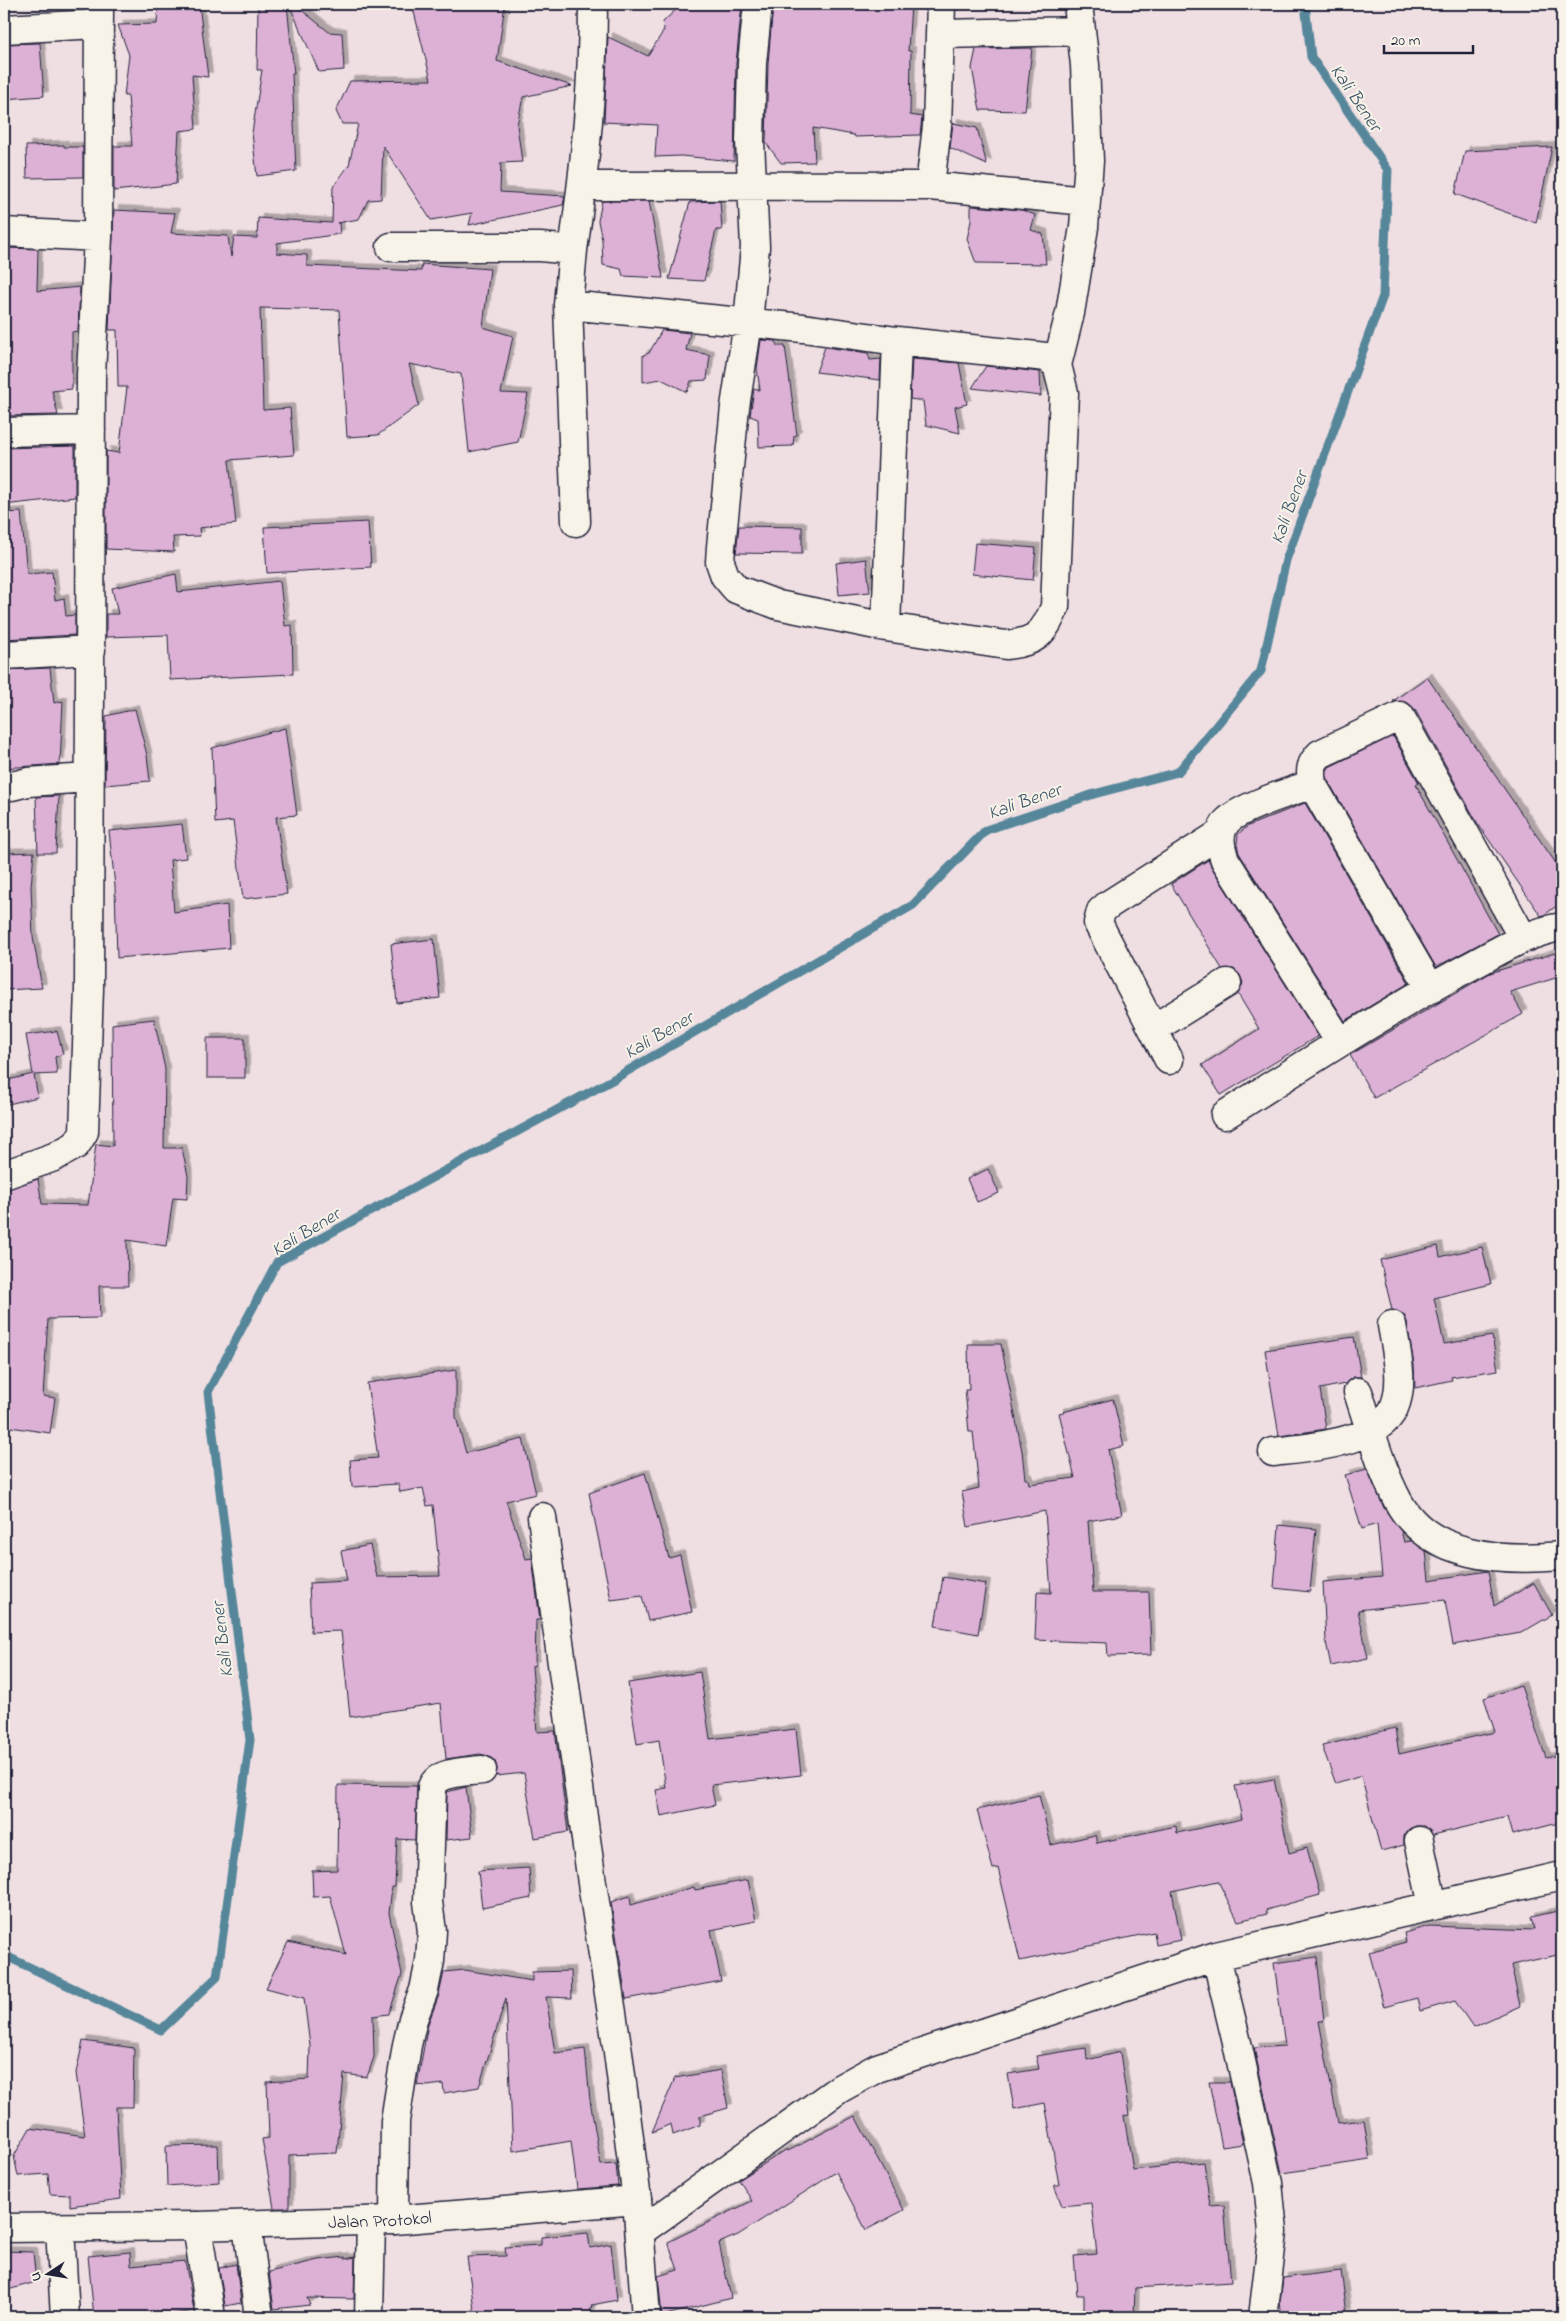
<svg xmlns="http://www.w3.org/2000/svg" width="1566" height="2321" font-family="'Indie Flower',sans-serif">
	<defs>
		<filter id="shadow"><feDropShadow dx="4.5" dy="-4.5" stdDeviation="0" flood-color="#0004"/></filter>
	</defs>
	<rect width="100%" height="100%" fill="#efdfe2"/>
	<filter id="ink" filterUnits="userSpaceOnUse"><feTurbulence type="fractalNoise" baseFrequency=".02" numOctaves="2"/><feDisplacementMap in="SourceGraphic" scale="10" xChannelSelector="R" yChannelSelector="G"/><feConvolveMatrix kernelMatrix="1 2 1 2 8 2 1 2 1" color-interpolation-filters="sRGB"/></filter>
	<g filter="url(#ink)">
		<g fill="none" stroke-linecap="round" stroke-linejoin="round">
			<path stroke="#57869a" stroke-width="9" d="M 4,1955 L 161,2030 L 217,1977 L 250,1740 L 208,1392 L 277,1262 L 612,1080 L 913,905 L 986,830 L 1094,794 L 1178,772 L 1261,671 L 1286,560 L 1383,296 L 1388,170 L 1311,57 L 1305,4"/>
		</g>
		<path fill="#dcb1d5" stroke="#22223b" filter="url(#shadow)" d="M 158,4 L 199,4 L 208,77 L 192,75 L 196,129 L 179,131 L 176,184 L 114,191 L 114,146 L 132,146 L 128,96 L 124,96 L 129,55 L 118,25 L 157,24 Z
			M 258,4 L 287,4 L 294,74 L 292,74 L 296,171 L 257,176 L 252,133 L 262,70 L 257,70 Z
			M 289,4 L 294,4 L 329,32 L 342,33 L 344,70 L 319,72 Z
			M 412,4 L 505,4 L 497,61 L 572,86 L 523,97 L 517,125 L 522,162 L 501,163 L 500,192 L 565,196 L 563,205 L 469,225 L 472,213 L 431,220 L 383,146 L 381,199 L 368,200 L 359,219 L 337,223 L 339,223 L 340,234 L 277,243 L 277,253 L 307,255 L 307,266 L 421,271 L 422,264 L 490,269 L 483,327 L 513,336 L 501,393 L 528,394 L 518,442 L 469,452 L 461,374 L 409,364 L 419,405 L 378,435 L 347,437 L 339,310 L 260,308 L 263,410 L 290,408 L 294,455 L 229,460 L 236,524 L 199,528 L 200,536 L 173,537 L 174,552 L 106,549 L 106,451 L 119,453 L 127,387 L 118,387 L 117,330 L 109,330 L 114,210 L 175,213 L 171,233 L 228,236 L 231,257 L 234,237 L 257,238 L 258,218 L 332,223 L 333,187 L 349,165 L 358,124 L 342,124 L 336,111 L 350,81 L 431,80 Z
			M 682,4 L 742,4 L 736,63 L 734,161 L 681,156 L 655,157 L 657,125 L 604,122 L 608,37 L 648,56 L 664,30 L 663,22 Z
			M 773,4 L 911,4 L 908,51 L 911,51 L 910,115 L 922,117 L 920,135 L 855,137 L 854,135 L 813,128 L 815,162 L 781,163 L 766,143 L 768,64 Z
			M 40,43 L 44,96 L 4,99 L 4,44 Z
			M 1032,48 L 1025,111 L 980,110 L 972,68 L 976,49 Z
			M 953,123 L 977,128 L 987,165 L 950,148 Z
			M 64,145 L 64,147 L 83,147 L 83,177 L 27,178 L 26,146 Z
			M 1552,147 L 1536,223 L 1455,194 L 1465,151 Z
			M 602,201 L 649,201 L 663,278 L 623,276 L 621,269 L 603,265 L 602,240 L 598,221 Z
			M 720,201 L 722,230 L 716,230 L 704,281 L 669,279 L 690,202 Z
			M 971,206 L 1022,210 L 1035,215 L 1031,230 L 1043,234 L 1046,264 L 976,263 L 967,239 L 971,221 Z
			M 4,248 L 38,249 L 37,291 L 80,287 L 78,331 L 72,332 L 72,389 L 52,391 L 58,415 L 4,416 Z
			M 662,330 L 690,333 L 686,350 L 710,355 L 707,380 L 691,381 L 687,392 L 661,379 L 643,382 L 643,355 L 649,353 Z
			M 761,340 L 776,341 L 777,346 L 785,346 L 797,435 L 794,436 L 793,446 L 759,447 L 758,419 L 750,416 L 754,389 L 760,390 L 757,369 Z
			M 825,347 L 868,353 L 870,360 L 881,359 L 880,380 L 816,372 Z
			M 912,359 L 959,363 L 967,404 L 955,407 L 960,433 L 926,425 L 923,401 L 910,399 Z
			M 986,366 L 1040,372 L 1041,396 L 972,388 Z
			M 75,446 L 75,497 L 4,505 L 4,448 Z
			M 21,512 L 27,574 L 52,572 L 55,600 L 64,598 L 66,616 L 75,615 L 75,635 L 4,639 L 4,513 Z
			M 368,522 L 371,567 L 267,573 L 264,527 Z
			M 739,526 L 802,527 L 802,554 L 736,553 Z
			M 975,543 L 1036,548 L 1033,580 L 972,574 Z
			M 866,559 L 870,592 L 839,595 L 836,563 Z
			M 176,574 L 178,592 L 280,581 L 285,626 L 292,625 L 293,674 L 170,680 L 168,635 L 106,637 L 106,614 L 118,614 L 112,588 Z
			M 50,668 L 54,703 L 63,701 L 60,764 L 4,768 L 4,670 Z
			M 1427,677 L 1562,872 L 1562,902 L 1544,915 L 1541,916 L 1478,824 L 1414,708 L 1408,703 L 1393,701 Z
			M 135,709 L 147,755 L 150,781 L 105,785 L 106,716 Z
			M 285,728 L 297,815 L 276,817 L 287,894 L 243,899 L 233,821 L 215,823 L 212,748 Z
			M 1393,736 L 1419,783 L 1416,785 L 1498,934 L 1436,967 L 1327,779 L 1327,771 L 1329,767 Z
			M 59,796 L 56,853 L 38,853 L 36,797 Z
			M 1305,803 L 1409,983 L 1345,1021 L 1239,853 L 1237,844 L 1238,834 L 1248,826 Z
			M 182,824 L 186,858 L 170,860 L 174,912 L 227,905 L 229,948 L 117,958 L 115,886 L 109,831 Z
			M 34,852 L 31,887 L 33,937 L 42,988 L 4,990 L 4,853 Z
			M 1208,860 L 1212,868 L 1318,1036 L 1221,1095 L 1202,1065 L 1259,1029 L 1238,994 L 1243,983 L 1240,975 L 1234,969 L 1222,969 L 1171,884 Z
			M 434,939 L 440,998 L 397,1003 L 391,944 Z
			M 1555,953 L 1562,976 L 1510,992 L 1523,1014 L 1374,1098 L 1350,1055 L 1490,973 Z
			M 154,1019 L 165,1069 L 164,1148 L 182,1148 L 188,1176 L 187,1199 L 173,1198 L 166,1246 L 127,1240 L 128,1286 L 99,1286 L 100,1318 L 48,1319 L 43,1396 L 55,1398 L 50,1433 L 4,1426 L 4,1190 L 38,1179 L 42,1204 L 88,1205 L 96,1144 L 113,1146 L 112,1024 Z
			M 57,1031 L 63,1054 L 55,1057 L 57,1074 L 34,1075 L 38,1097 L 4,1105 L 4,1081 L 33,1074 L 26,1035 Z
			M 207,1038 L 245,1038 L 245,1078 L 207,1078 Z
			M 988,1169 L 999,1193 L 977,1202 L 967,1179 Z
			M 1438,1246 L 1440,1257 L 1482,1247 L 1491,1284 L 1434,1298 L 1444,1344 L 1492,1336 L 1498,1370 L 1451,1377 L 1452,1380 L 1415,1388 L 1414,1365 L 1407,1322 L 1404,1315 L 1392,1310 L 1380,1260 Z
			M 1354,1337 L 1361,1377 L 1353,1377 L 1345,1384 L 1320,1389 L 1326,1429 L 1279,1436 L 1265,1350 Z
			M 968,1344 L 1001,1344 L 1022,1451 L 1025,1479 L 1028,1479 L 1029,1484 L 1075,1478 L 1059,1413 L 1113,1399 L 1124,1446 L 1108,1450 L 1122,1515 L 1088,1521 L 1093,1592 L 1149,1592 L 1151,1655 L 1108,1656 L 1107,1643 L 1035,1640 L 1037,1592 L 1051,1593 L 1045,1511 L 968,1527 L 962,1492 L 979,1488 L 973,1432 L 969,1432 L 965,1390 L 969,1390 Z
			M 456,1370 L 456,1417 L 466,1453 L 523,1439 L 536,1494 L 506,1501 L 526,1559 L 532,1558 L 540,1620 L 536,1620 L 535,1665 L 532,1666 L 537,1732 L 555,1731 L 568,1832 L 535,1838 L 524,1773 L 496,1776 L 497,1768 L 495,1761 L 488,1756 L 480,1754 L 446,1759 L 441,1703 L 350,1717 L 341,1631 L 311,1632 L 309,1583 L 347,1581 L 341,1551 L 370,1545 L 377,1577 L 440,1576 L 433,1505 L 427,1506 L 423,1488 L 400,1492 L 398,1484 L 352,1487 L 350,1460 L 378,1458 L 367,1383 Z
			M 1367,1469 L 1384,1508 L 1401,1531 L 1404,1542 L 1412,1541 L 1426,1551 L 1429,1580 L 1488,1571 L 1494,1606 L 1534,1583 L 1552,1615 L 1521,1633 L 1453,1645 L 1445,1600 L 1358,1610 L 1368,1658 L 1331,1666 L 1326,1642 L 1323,1582 L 1382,1577 L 1377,1524 L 1362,1529 L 1345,1475 Z
			M 645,1473 L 669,1558 L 680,1555 L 692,1612 L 648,1621 L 642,1596 L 611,1600 L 589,1493 Z
			M 1279,1525 L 1316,1529 L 1310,1592 L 1274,1588 Z
			M 943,1577 L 986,1584 L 978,1634 L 935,1626 Z
			M 700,1672 L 710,1739 L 796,1729 L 801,1775 L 711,1785 L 715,1805 L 661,1816 L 656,1790 L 666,1788 L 659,1740 L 637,1744 L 628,1683 Z
			M 1521,1686 L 1546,1758 L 1562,1754 L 1562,1822 L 1512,1835 L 1507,1817 L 1433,1835 L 1424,1826 L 1416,1826 L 1409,1829 L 1404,1836 L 1404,1845 L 1381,1851 L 1361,1776 L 1336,1784 L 1322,1746 L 1395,1728 L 1399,1754 L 1495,1732 L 1484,1698 Z
			M 1274,1779 L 1289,1853 L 1307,1848 L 1320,1895 L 1266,1910 L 1267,1914 L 1238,1921 L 1218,1881 L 1172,1891 L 1181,1940 L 1156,1945 L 1154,1932 L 1020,1961 L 998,1868 L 993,1869 L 977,1810 L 1039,1795 L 1051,1845 L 1095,1835 L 1097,1843 L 1176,1826 L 1177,1833 L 1242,1819 L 1235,1786 Z
			M 338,1785 L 417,1786 L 415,1840 L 397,1839 L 395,1887 L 392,1887 L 389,1913 L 402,1974 L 389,2014 L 373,2016 L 374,2057 L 367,2077 L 344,2074 L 337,2153 L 289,2155 L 289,2208 L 274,2208 L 262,2139 L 269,2138 L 267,2082 L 309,2079 L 310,2046 L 304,1998 L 266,1988 L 288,1942 L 346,1955 L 330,1896 L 313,1897 L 312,1871 L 337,1870 Z
			M 466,1787 L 472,1837 L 446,1840 L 447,1792 Z
			M 529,1868 L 531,1898 L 482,1908 L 478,1871 Z
			M 748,1880 L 756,1921 L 711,1930 L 721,1981 L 626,1999 L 611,1902 L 630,1896 L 631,1905 L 694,1887 L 695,1890 Z
			M 1562,1910 L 1562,1954 L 1511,1965 L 1520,2006 L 1473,2027 L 1455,2001 L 1420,2011 L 1417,1998 L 1384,2007 L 1369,1952 L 1406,1942 L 1404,1933 L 1429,1926 L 1534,1930 L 1531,1917 Z
			M 1317,1957 L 1324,2021 L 1319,2021 L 1338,2123 L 1364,2120 L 1370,2160 L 1282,2173 L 1254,2048 L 1285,2046 L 1274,1963 Z
			M 465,1970 L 532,1981 L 532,1972 L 571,1971 L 572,1998 L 546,1997 L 555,2053 L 585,2049 L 590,2100 L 601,2165 L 616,2164 L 618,2186 L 577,2189 L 571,2141 L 513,2151 L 506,1998 L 479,2087 L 444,2093 L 443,2084 L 427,2086 L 417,2085 L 428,2024 L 439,1995 L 444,1972 Z
			M 83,2041 L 134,2048 L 133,2107 L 116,2107 L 121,2199 L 70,2206 L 70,2195 L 50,2194 L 48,2174 L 18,2176 L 14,2156 L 30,2128 L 85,2136 L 76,2073 Z
			M 1086,2048 L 1087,2060 L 1120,2052 L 1129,2115 L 1124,2116 L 1133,2170 L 1204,2162 L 1210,2206 L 1224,2205 L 1231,2282 L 1135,2288 L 1134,2317 L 1084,2317 L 1084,2295 L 1077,2295 L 1074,2256 L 1097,2254 L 1091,2203 L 1062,2206 L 1054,2185 L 1059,2185 L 1045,2103 L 1014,2109 L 1008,2074 L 1039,2069 L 1036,2056 Z
			M 721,2070 L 728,2108 L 700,2116 L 700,2125 L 673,2135 L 671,2124 L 652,2132 L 675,2078 Z
			M 1209,2082 L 1230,2082 L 1243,2144 L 1222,2147 Z
			M 855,2116 L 904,2210 L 866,2230 L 836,2172 L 738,2235 L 719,2243 L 731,2298 L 662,2316 L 658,2276 L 678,2270 L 668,2242 L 752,2201 L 739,2180 L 787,2149 L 788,2151 Z
			M 218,2145 L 219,2182 L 167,2186 L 166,2146 Z
			M 588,2233 L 590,2248 L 611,2244 L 617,2300 L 592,2305 L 589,2317 L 475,2317 L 467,2257 L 506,2256 L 505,2247 L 541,2245 L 541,2237 Z
			M 4,2251 L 33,2252 L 36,2282 L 4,2291 Z
			M 130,2252 L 131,2266 L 185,2261 L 194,2311 L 160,2316 L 158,2312 L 117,2317 L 94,2317 L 88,2256 Z
			M 345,2257 L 345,2259 L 355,2257 L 354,2299 L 307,2298 L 310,2305 L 274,2309 L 269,2272 L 318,2260 Z
			M 236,2264 L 241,2303 L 225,2306 L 219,2268 Z
			M 1341,2271 L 1347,2313 L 1317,2317 L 1282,2317 L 1280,2302 L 1283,2278 Z"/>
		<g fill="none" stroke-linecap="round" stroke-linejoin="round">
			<g stroke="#22223b" stroke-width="31">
				<path id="minor" d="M 758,4 L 752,63 L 750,141 L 755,247 L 748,323 L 735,407 L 721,547 L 720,562 L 725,576 L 736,589 L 778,605 L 886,627 L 1006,645 C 1036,642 1043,635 1055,607 L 1064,393 L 1057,365 L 1046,357 L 897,341
					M 4,29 L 98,24
					M 941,34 L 1081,31
					M 582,186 C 699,185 814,186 930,186 L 937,126 L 941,4
					M 930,186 L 1086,201
					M 4,232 L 98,237
					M 391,247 L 540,247 L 573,250 C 585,169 593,86 593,4
					M 573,250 L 568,305 L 576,522
					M 568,305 L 803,328 L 897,341 L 886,627
					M 1057,365 L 1070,313 L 1084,227 L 1089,161 L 1085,65 L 1078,4
					M 4,432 L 91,430
					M 4,655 L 91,650
					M 4,784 L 12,786 L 28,782 L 89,778
					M 1312,784 C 1310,770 1310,764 1320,754 L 1400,716 L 1523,938
					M 1153,1029 L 1227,983
					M 1340,1042 L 1225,860 C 1221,849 1217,835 1225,824 C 1235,808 1294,791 1312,784 L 1431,989
					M 1169,1060 L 1098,923 L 1101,911 L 1108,905 L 1221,833
					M 1225,1115 C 1304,1065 1383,1014 1465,969 C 1496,953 1527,932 1562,927
					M 4,1175 L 54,1157 L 76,1145 L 84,1132 L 89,989 L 91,375 L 98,237 L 99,4
					M 1358,1392 C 1370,1428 1380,1467 1398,1501 C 1429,1559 1504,1561 1562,1556
					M 1273,1452 C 1306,1448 1379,1443 1394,1408 C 1405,1383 1396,1350 1392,1325
					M 542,1517 L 592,1883 L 618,2052 L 637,2200
					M 1419,1841 L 1433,1906
					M 1216,1956 L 1237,2043 L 1268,2183 L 1273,2232 L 1263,2317
					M 394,2220 L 395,2121 L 407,2045 L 413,2019 L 424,1990 L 430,1961 L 432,1931 L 428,1902 L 432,1787 C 438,1771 467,1772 482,1770
					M 247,2225 L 259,2317
					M 197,2226 L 211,2317
					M 60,2228 L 65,2317
					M 640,2232 L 839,2089 L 877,2068 L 1216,1956 L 1562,1876
					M 369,2317 L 371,2221"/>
			</g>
			<g stroke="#22223b" stroke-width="31">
				<g id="tertiary">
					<path id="s1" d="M 4,2228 L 197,2226 L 394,2220 L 637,2200 L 646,2317"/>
				</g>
			</g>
			<use href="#minor" stroke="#f7f3e8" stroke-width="28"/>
			<use href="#tertiary" stroke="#f7f3e8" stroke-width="28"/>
		</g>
	</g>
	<g text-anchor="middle" stroke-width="4" stroke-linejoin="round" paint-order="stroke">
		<g font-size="18" fill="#22223b" stroke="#f7f3e8">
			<text dy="6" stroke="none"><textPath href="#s1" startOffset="376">Jalan Protokol</textPath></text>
		</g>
		<g font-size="19" font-style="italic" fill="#3c546a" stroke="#f7f3e8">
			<text transform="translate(1357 97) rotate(56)" y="7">Kali Bener</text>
			<text transform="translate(1288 507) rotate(-70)" y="7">Kali Bener</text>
			<text transform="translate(1024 800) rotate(-19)" y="7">Kali Bener</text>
			<text transform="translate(658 1034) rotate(-30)" y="7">Kali Bener</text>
			<text transform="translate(305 1231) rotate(-31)" y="7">Kali Bener</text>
			<text transform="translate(221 1640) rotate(-97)" y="7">Kali Bener</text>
		</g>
	</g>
	<rect width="1566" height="2321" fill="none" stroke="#f7f3e8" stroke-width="20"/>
	<rect x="10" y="10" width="1546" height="2301" fill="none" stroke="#22223b" stroke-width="2" filter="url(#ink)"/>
	<g transform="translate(48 2274) rotate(258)" stroke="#f7f3e8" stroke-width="4" paint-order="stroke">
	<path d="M0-4L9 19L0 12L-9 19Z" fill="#22223b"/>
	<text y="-8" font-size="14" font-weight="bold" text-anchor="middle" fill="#22223b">U</text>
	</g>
	<path d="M1384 45v8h89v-8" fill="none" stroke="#22223b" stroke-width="2.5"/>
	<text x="1391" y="45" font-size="15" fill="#22223b" stroke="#f7f3e8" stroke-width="4" paint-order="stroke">20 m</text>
</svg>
